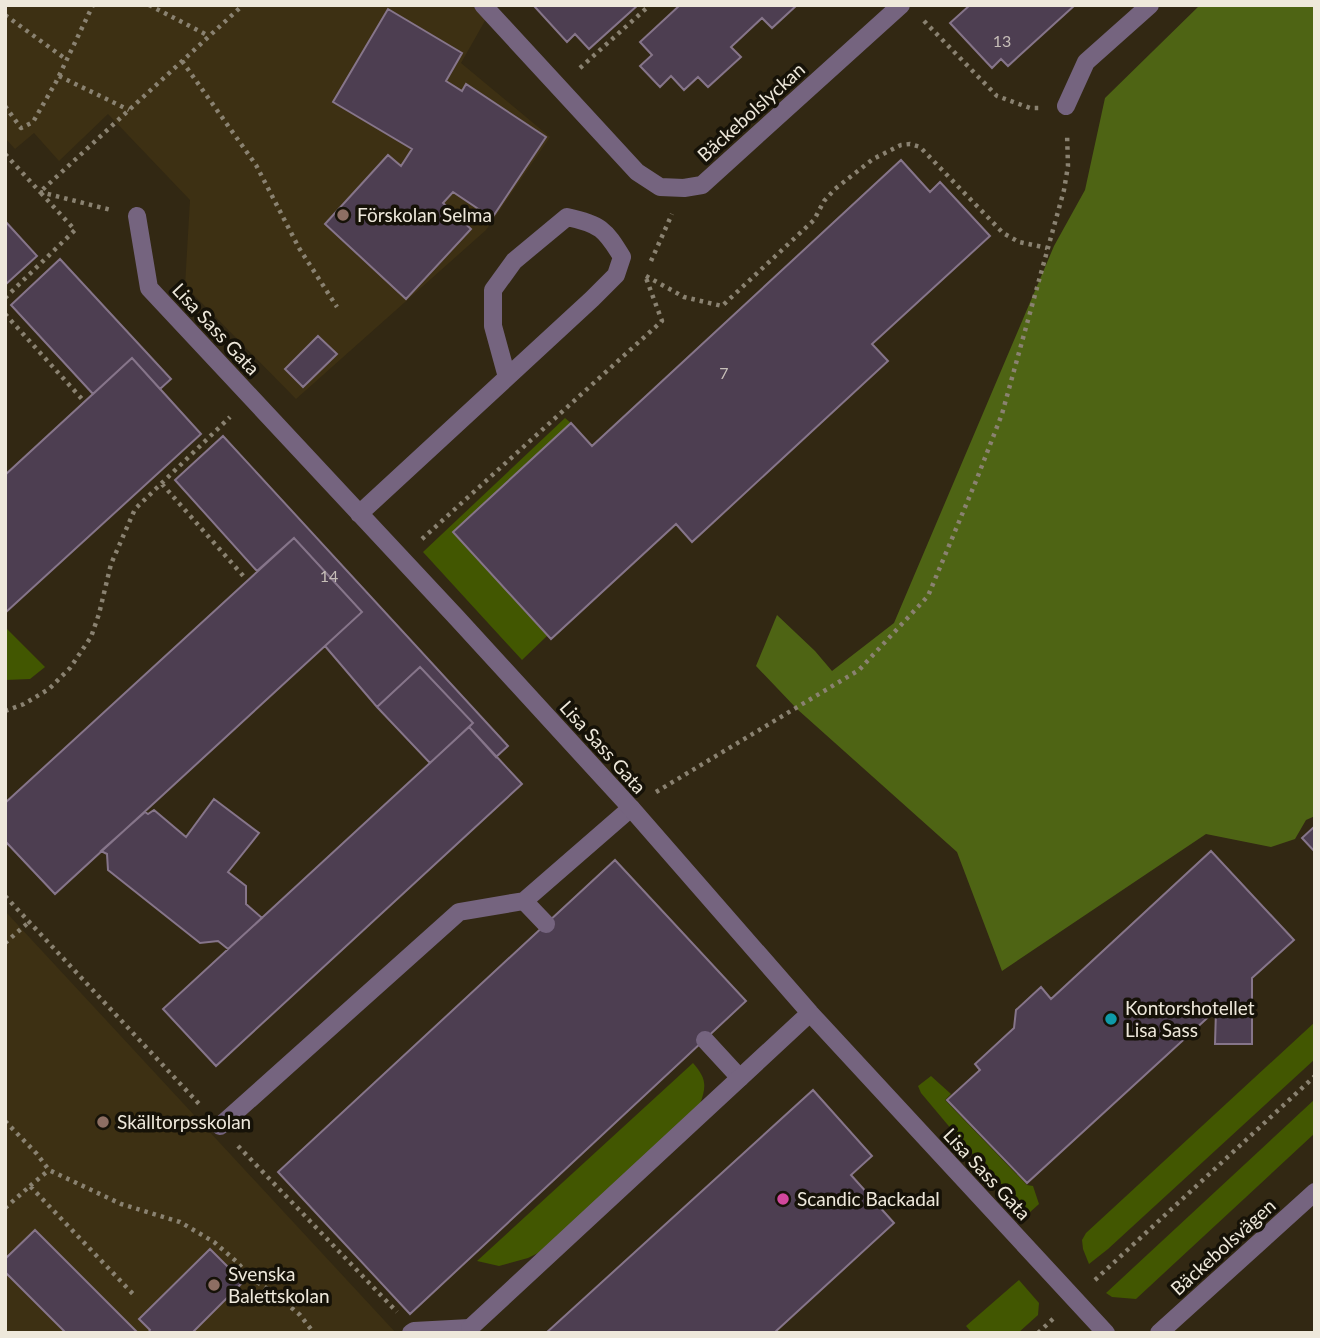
<svg xmlns="http://www.w3.org/2000/svg" width="1320" height="1338" font-family="Lato,sans-serif">
	<rect width="100%" height="100%" fill="#322813"/>
	<path fill="#3d3013" d="M 5,5 L 473,5 L 486,19 L 461,63 L 550,137 L 486,230 L 296,399 L 185,286 L 190,200 L 108,114 L 59,161 L 34,133 L 15,149 L 5,138 Z
		M 5,911 L 396,1333 L 5,1333 Z"/>
	<path fill="#425701" d="M 565,418 L 571,423 L 453,532 L 548,635 L 522,660 L 423,552 Z
		M 5,627 L 45,667 L 30,679 L 5,680 Z
		M 1315,1022 L 1315,1059 L 1108,1249 L 1089,1264 L 1083,1249 L 1082,1240 L 1086,1233 Z
		M 693,1063 C 706,1078 707,1085 700,1104 L 544,1250 L 528,1258 L 499,1266 L 477,1261 Z
		M 931,1076 L 951,1094 L 945,1100 L 1027,1185 L 1033,1186 L 1039,1204 L 1029,1213 L 968,1149 L 921,1093 L 918,1086 Z
		M 1315,1099 L 1315,1133 L 1136,1299 L 1112,1297 L 1106,1293 Z
		M 1019,1280 L 1039,1303 L 1038,1315 L 1018,1333 L 972,1333 L 966,1326 Z"/>
	<path fill="#4e6414" d="M 1200,5 L 1315,5 L 1315,816 L 1306,820 L 1295,839 L 1271,847 L 1206,834 L 1002,971 L 957,852 L 797,709 L 756,666 L 777,615 L 815,651 L 832,671 L 894,623 L 1054,246 L 1085,190 L 1105,98 Z"/>
	<path fill="#4d3e51" stroke="#86758a" stroke-width="2" d="M 537,5 L 638,5 L 589,49 L 575,34 L 567,42 L 535,7 Z
		M 680,5 L 797,5 L 772,28 L 762,18 L 731,47 L 741,57 L 708,87 L 698,77 L 684,90 L 671,76 L 660,87 L 640,66 L 652,55 L 640,42 Z
		M 970,5 L 1075,5 L 1008,66 L 1001,59 L 992,68 L 950,23 Z
		M 388,9 L 462,53 L 446,81 L 462,91 L 466,84 L 546,137 L 492,218 L 453,192 L 443,203 L 471,229 L 406,299 L 325,224 L 388,155 L 401,166 L 412,149 L 333,102 Z
		M 901,160 L 930,192 L 940,182 L 990,236 L 872,344 L 888,361 L 692,542 L 676,524 L 551,639 L 453,532 L 571,423 L 592,446 Z
		M 5,221 L 37,256 L 5,285 Z
		M 60,259 L 171,379 L 160,389 L 132,358 L 93,394 L 11,305 Z
		M 318,336 L 337,354 L 303,387 L 285,369 Z
		M 132,358 L 201,434 L 5,613 L 5,475 Z
		M 223,436 L 508,746 L 496,757 L 469,727 L 473,723 L 420,667 L 377,707 L 325,646 L 362,612 L 294,538 L 257,571 L 175,480 Z
		M 294,538 L 362,612 L 55,894 L 5,841 L 5,803 Z
		M 420,667 L 473,723 L 430,763 L 377,707 Z
		M 469,727 L 522,784 L 216,1066 L 163,1009 Z
		M 214,799 L 259,833 L 228,872 L 246,886 L 246,904 L 262,918 L 228,949 L 218,941 L 200,943 L 108,870 L 107,854 L 101,851 L 145,812 L 148,814 L 154,810 L 186,837 Z
		M 1315,826 L 1315,852 L 1302,838 Z
		M 1211,851 L 1294,940 L 1252,978 L 1252,1044 L 1215,1044 L 1216,1010 L 1027,1183 L 947,1100 L 980,1070 L 975,1064 L 1014,1028 L 1016,1010 L 1041,987 L 1051,999 Z
		M 615,860 L 746,1001 L 410,1314 L 278,1172 Z
		M 813,1090 L 872,1156 L 851,1175 L 894,1223 L 774,1333 L 546,1333 Z
		M 35,1230 L 138,1333 L 66,1333 L 5,1272 L 5,1259 Z
		M 210,1249 L 243,1282 L 192,1333 L 148,1333 L 150,1330 L 139,1319 Z"/>
	<g fill="none" stroke-linecap="round" stroke-linejoin="round">
		<path stroke="#8a8271" stroke-width="4.5" stroke-dasharray="3.5 5" stroke-linecap="butt" d="M 149,5 L 209,36
			M 5,15 L 67,60
			M 924,21 L 997,96 L 1030,108 L 1039,108
			M 182,61 L 256,165 L 299,248 L 337,307
			M 580,68 L 650,5
			M 59,76 L 129,110
			M 5,106 L 21,128 L 33,122 L 56,82 L 93,5
			M 5,154 L 40,192 L 111,210
			M 651,261 L 672,214
			M 646,276 L 684,297 L 722,306 L 814,220 L 824,201 L 835,189 L 873,159 L 901,145 L 910,144 L 920,147 L 1003,233 L 1019,242 L 1047,248
			M 5,298 L 75,230 L 40,192 L 243,5
			M 5,314 L 82,399
			M 162,484 L 246,579
			M 422,539 L 662,321 L 646,278
			M 5,711 L 24,704 L 49,689 L 70,668 L 91,637 L 99,614 L 111,564 L 135,509 L 230,417
			M 656,792 L 859,670 L 928,596 L 976,481 L 1002,414 L 1064,190 L 1068,166 L 1067,133
			M 5,896 L 201,1106
			M 5,943 L 29,922
			M 5,1121 L 37,1154 L 49,1170 L 121,1204 L 180,1222 L 214,1242 L 237,1262 L 251,1278 L 274,1293 L 300,1315 L 314,1333
			M 238,1146 L 397,1312
			M 30,1186 L 49,1170
			M 5,1208 L 30,1186 L 133,1294
			M 1095,1280 L 1315,1076
			M 1038,1333 L 1055,1317"/>
		<path stroke="#75647f" stroke-width="18" d="M 483,5 L 637,172 L 660,187 L 684,188 L 702,185 L 901,5
			M 524,901 L 546,924
			M 705,1040 L 740,1078
			M 220,1126 L 459,912 L 524,901 L 631,808
			M 411,1333 L 414,1331 L 470,1328"/>
		<path stroke="#75647f" stroke-width="18" d="M 1066,106 L 1086,62 L 1150,5
			M 137,216 L 149,288 L 457,618 L 631,808 L 810,1013 L 1106,1333
			M 359,514 L 592,299 L 616,275 L 622,257 C 605,229 600,224 567,217 L 514,261 L 493,290 L 493,326 L 507,377
			M 470,1328 L 810,1013"/>
		<path stroke="#75647f" stroke-width="18" d="M 1159,1333 L 1315,1192"/>
	</g>
	<g fill="#8d6e63" stroke="#161208" stroke-width="2.5">
		<circle cx="343" cy="215" r="7"/>
		<circle cx="103" cy="1122" r="7"/>
		<circle cx="214" cy="1285" r="7"/>
	</g>
	<circle fill="#0f9aa8" stroke="#161208" stroke-width="2.5" cx="1111" cy="1019" r="7"/>
	<circle fill="#d1479c" stroke="#161208" stroke-width="2.5" cx="783" cy="1199" r="7"/>
	<g text-anchor="middle" stroke-width="7" stroke-linejoin="round" paint-order="stroke">
		<g font-size="16" fill="#c6beb8">
			<text x="1002" y="47">13</text>
			<text x="724" y="379">7</text>
			<text x="329" y="582">14</text>
		</g>
		<g font-size="19" fill="#eee8db" stroke="#161208">
			<text transform="translate(751 112) rotate(-42)" y="7">Bäckebolslyckan</text>
			<text transform="translate(216 329) rotate(47)" y="7">Lisa Sass Gata</text>
			<text transform="translate(603 747) rotate(48)" y="7">Lisa Sass Gata</text>
			<text transform="translate(987 1174) rotate(47)" y="7">Lisa Sass Gata</text>
			<text transform="translate(1223 1247) rotate(-42)" y="7">Bäckebolsvägen</text>
		</g>
		<g font-size="19" fill="#eee8db" stroke="#161208" text-anchor="start">
			<text x="357" y="222">Förskolan Selma</text>
			<text x="1125" y="1015">Kontorshotellet<tspan x="1125" dy="22">Lisa Sass</tspan></text>
			<text x="117" y="1129">Skälltorpsskolan</text>
			<text x="797" y="1206">Scandic Backadal</text>
			<text x="228" y="1281">Svenska<tspan x="228" dy="22">Balettskolan</tspan></text>
		</g>
	</g>
	<rect width="1320" height="1338" fill="none" stroke="#eee8db" stroke-width="14"/>
</svg>
